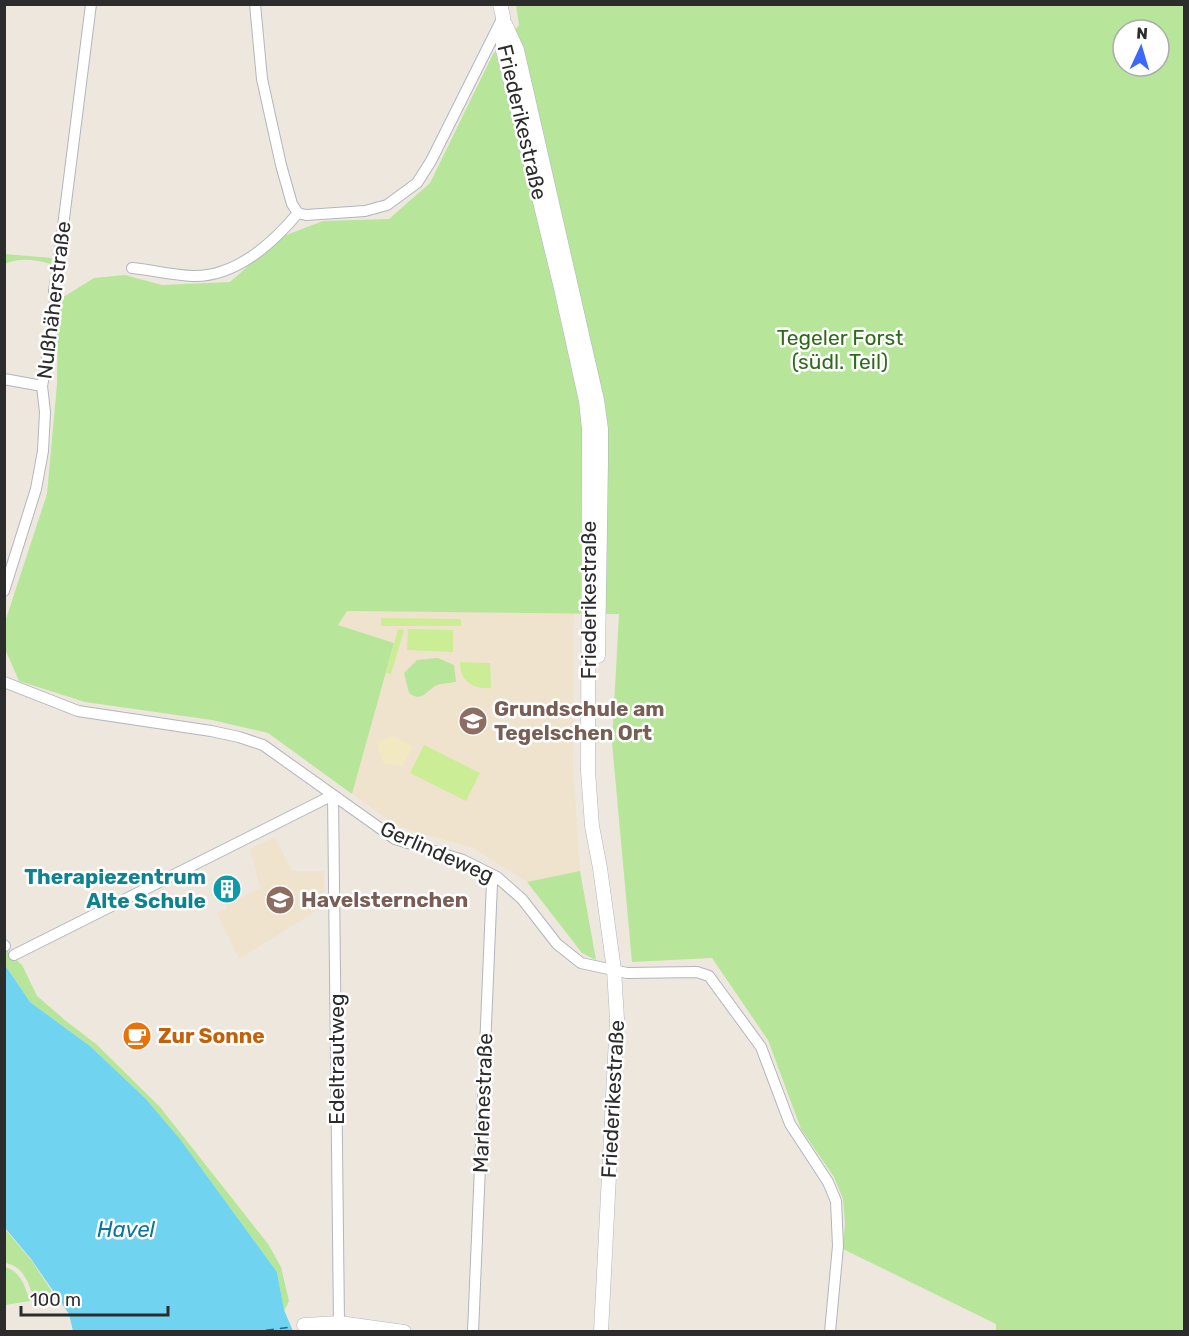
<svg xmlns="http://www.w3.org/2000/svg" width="1189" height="1336" font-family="Rubik,sans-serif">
	<rect width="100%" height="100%" fill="#eee7de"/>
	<path fill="#f0e3ce" d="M 347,611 L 574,613 L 573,769 L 580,871 L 527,882 L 473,848 L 399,827 L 352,794 L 394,643 L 338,625 Z
		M 275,837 L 292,871 L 324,871 L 324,906 L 239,959 L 217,913 L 227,909 L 226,905 L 260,888 L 250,849 Z"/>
	<path fill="#b7e59a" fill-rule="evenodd" d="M 516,5 L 1184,5 L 1184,1331 L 996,1331 L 996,1324 L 843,1249 L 845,1223 L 843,1199 L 834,1177 L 801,1129 L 768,1040 L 712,958 L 632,962 L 612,743 L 619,614 L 347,611 L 338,625 L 394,643 L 352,794 L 268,733 L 212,720 L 85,702 L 19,681 L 5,649 L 4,625 L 47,494 L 57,384 L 58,316 L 60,299 L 94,278 L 125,275 L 162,285 L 230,282 L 281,237 L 323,221 L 389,219 L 430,183 L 493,54 L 519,25 ZM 1123,30 L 1159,30 L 1159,66 L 1123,66 Z
		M 5,254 L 52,258 L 51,264 C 36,260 19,257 5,264 Z
		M 438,658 L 454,665 L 456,682 C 449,683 441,683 435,686 C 425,693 421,702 409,693 L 404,673 L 417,660 Z
		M 580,871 L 596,960 L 582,953 L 527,882 Z
		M 4,948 L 22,965 L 37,996 L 66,1021 L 96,1044 L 160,1107 L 268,1244 L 281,1267 L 289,1301 L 284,1311 L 277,1272 L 180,1139 L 146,1099 L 90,1046 L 30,1002 L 5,965 Z
		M 4,1228 L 31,1260 L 57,1299 L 36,1303 C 29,1286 25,1266 5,1263 Z
		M 5,1267 C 21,1271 25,1287 30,1301 L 5,1305 Z"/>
	<path fill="#f3e9c1" d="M 393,736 L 413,746 L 402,766 L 393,764 L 387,765 L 382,761 L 377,742 Z"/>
	<path fill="#cbed96" d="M 381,618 L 461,619 L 461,626 L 381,626 Z
		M 398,629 L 404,630 L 391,674 L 386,673 Z
		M 408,629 L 453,630 L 453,652 L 407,650 Z
		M 460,662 L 490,663 L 491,688 C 473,690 459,680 460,662 Z
		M 424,745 L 480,773 L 466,801 L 410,773 Z"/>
	<path fill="#70d4f1" d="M 5,965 L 30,1002 L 90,1046 L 146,1099 L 180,1139 L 277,1272 L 284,1310 L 293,1331 L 73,1331 L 69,1314 L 31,1259 L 5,1228 Z"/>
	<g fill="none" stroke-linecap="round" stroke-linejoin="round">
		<path stroke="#0b74a2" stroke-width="1.5" stroke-dasharray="8 6" stroke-linecap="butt" d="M 252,1332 L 292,1327"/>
		<g stroke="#b2b5c0" stroke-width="12">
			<path id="minor" d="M 255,4 L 262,79 L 281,165 L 292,204 L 298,213
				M 298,213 L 306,215 L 365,211 L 387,205 L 417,183 L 431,161 L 503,17
				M 132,268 C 152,270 172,275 193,276 C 235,277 272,244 298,213
				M 4,379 L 42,386
				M 4,591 L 36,489 L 43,451 L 45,412 L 42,386 L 51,338 L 55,304 L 54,290 L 57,274 L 91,4
				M 4,682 L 78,711 L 211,731 L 239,737 L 263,745 L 395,839 L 463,860 L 497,877 L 522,899 L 557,944 L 581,963 L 627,973 L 697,972 L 709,976 L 761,1047 L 790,1124 L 828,1182 L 836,1201 L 838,1246 L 830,1332
				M 333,795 L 339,1323
				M 4,945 L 5,946
				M 14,955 L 333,795
				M 473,1332 L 492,883 L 497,877"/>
		</g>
		<g stroke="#b2b5c0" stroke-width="15">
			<path id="tertiary" d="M 500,4 L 503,17 L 503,50 L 561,288 L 586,401 L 589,429 L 588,771 L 592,826 L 600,868 L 614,970 L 617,1019 L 601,1332
				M 505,24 L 517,50 L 597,400 L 601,429 L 601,461 L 598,656
				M 304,1325 L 339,1323 L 404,1332"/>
		</g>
		<use href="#minor" stroke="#fff" stroke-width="10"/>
		<use href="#tertiary" stroke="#fff" stroke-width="14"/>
	</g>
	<defs>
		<g id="school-disc" transform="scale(1.5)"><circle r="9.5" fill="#8d6e63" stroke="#fff"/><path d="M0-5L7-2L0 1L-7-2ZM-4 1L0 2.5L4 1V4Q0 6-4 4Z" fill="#fff"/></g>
		<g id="building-disc" transform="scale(1.5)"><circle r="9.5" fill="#0f9aa8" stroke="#fff"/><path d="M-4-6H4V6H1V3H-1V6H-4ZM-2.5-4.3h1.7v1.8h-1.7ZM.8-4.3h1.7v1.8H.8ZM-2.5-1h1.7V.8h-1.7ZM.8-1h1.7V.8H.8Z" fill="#fff"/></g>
		<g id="cafe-disc" transform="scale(1.5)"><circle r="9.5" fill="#e8710a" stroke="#fff"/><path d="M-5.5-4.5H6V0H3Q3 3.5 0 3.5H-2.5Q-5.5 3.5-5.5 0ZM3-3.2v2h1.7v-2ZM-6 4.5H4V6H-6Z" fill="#fff"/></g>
	</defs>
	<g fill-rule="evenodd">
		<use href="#school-disc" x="473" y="721"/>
		<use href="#building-disc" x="227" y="889"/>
		<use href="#school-disc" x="280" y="900"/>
		<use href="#cafe-disc" x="137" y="1036"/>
	</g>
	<g text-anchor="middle" stroke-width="5" stroke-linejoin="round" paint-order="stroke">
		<g font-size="21" fill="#2c2c2c" stroke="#fff">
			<text transform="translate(522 122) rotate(77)" y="7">Friederikestraße</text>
			<text transform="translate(54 300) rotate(-83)" y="7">Nußhäherstraße</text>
			<text transform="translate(589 600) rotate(-90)" y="7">Friederikestraße</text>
			<text transform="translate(437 852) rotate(24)" y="7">Gerlindeweg</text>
			<text transform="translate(337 1059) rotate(-90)" y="7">Edeltrautweg</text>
			<text transform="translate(613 1099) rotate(-87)" y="7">Friederikestraße</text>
			<text transform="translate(483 1103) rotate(-88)" y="7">Marlenestraße</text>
		</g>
		<g font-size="21" fill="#2e6c19" stroke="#fff">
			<text x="840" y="345">Tegeler Forst<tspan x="840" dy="24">(südl. Teil)</tspan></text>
		</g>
		<g font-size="21" font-weight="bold" fill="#785e54" stroke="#fff" text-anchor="start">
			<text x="494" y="716">Grundschule am<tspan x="494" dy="24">Tegelschen Ort</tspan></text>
			<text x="301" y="907">Havelsternchen</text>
		</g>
		<g font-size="21" font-weight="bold" fill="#0d838f" stroke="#fff" text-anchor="end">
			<text x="206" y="884">Therapiezentrum<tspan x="206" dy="24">Alte Schule</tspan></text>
		</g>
		<g font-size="21" font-weight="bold" fill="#c56008" stroke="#fff" text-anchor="start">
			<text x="158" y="1043">Zur Sonne</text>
		</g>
		<g font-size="22" font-style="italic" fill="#0b74a2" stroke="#fff">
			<text x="126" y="1237">Havel</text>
		</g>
	</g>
	<rect width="1189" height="1336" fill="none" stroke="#2c2c2c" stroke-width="12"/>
	<g transform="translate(1141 48) rotate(4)"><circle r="28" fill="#ffffff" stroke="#ababab" stroke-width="1.5"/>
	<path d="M0-4.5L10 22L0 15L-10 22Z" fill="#3c68fe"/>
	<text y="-9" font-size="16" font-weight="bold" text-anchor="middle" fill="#2c2c2c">N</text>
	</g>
	<path d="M21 1306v9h147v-9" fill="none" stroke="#2c2c2c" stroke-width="3"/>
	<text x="30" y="1306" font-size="18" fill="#2c2c2c" stroke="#ffffff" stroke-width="4.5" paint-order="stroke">100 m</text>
</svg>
